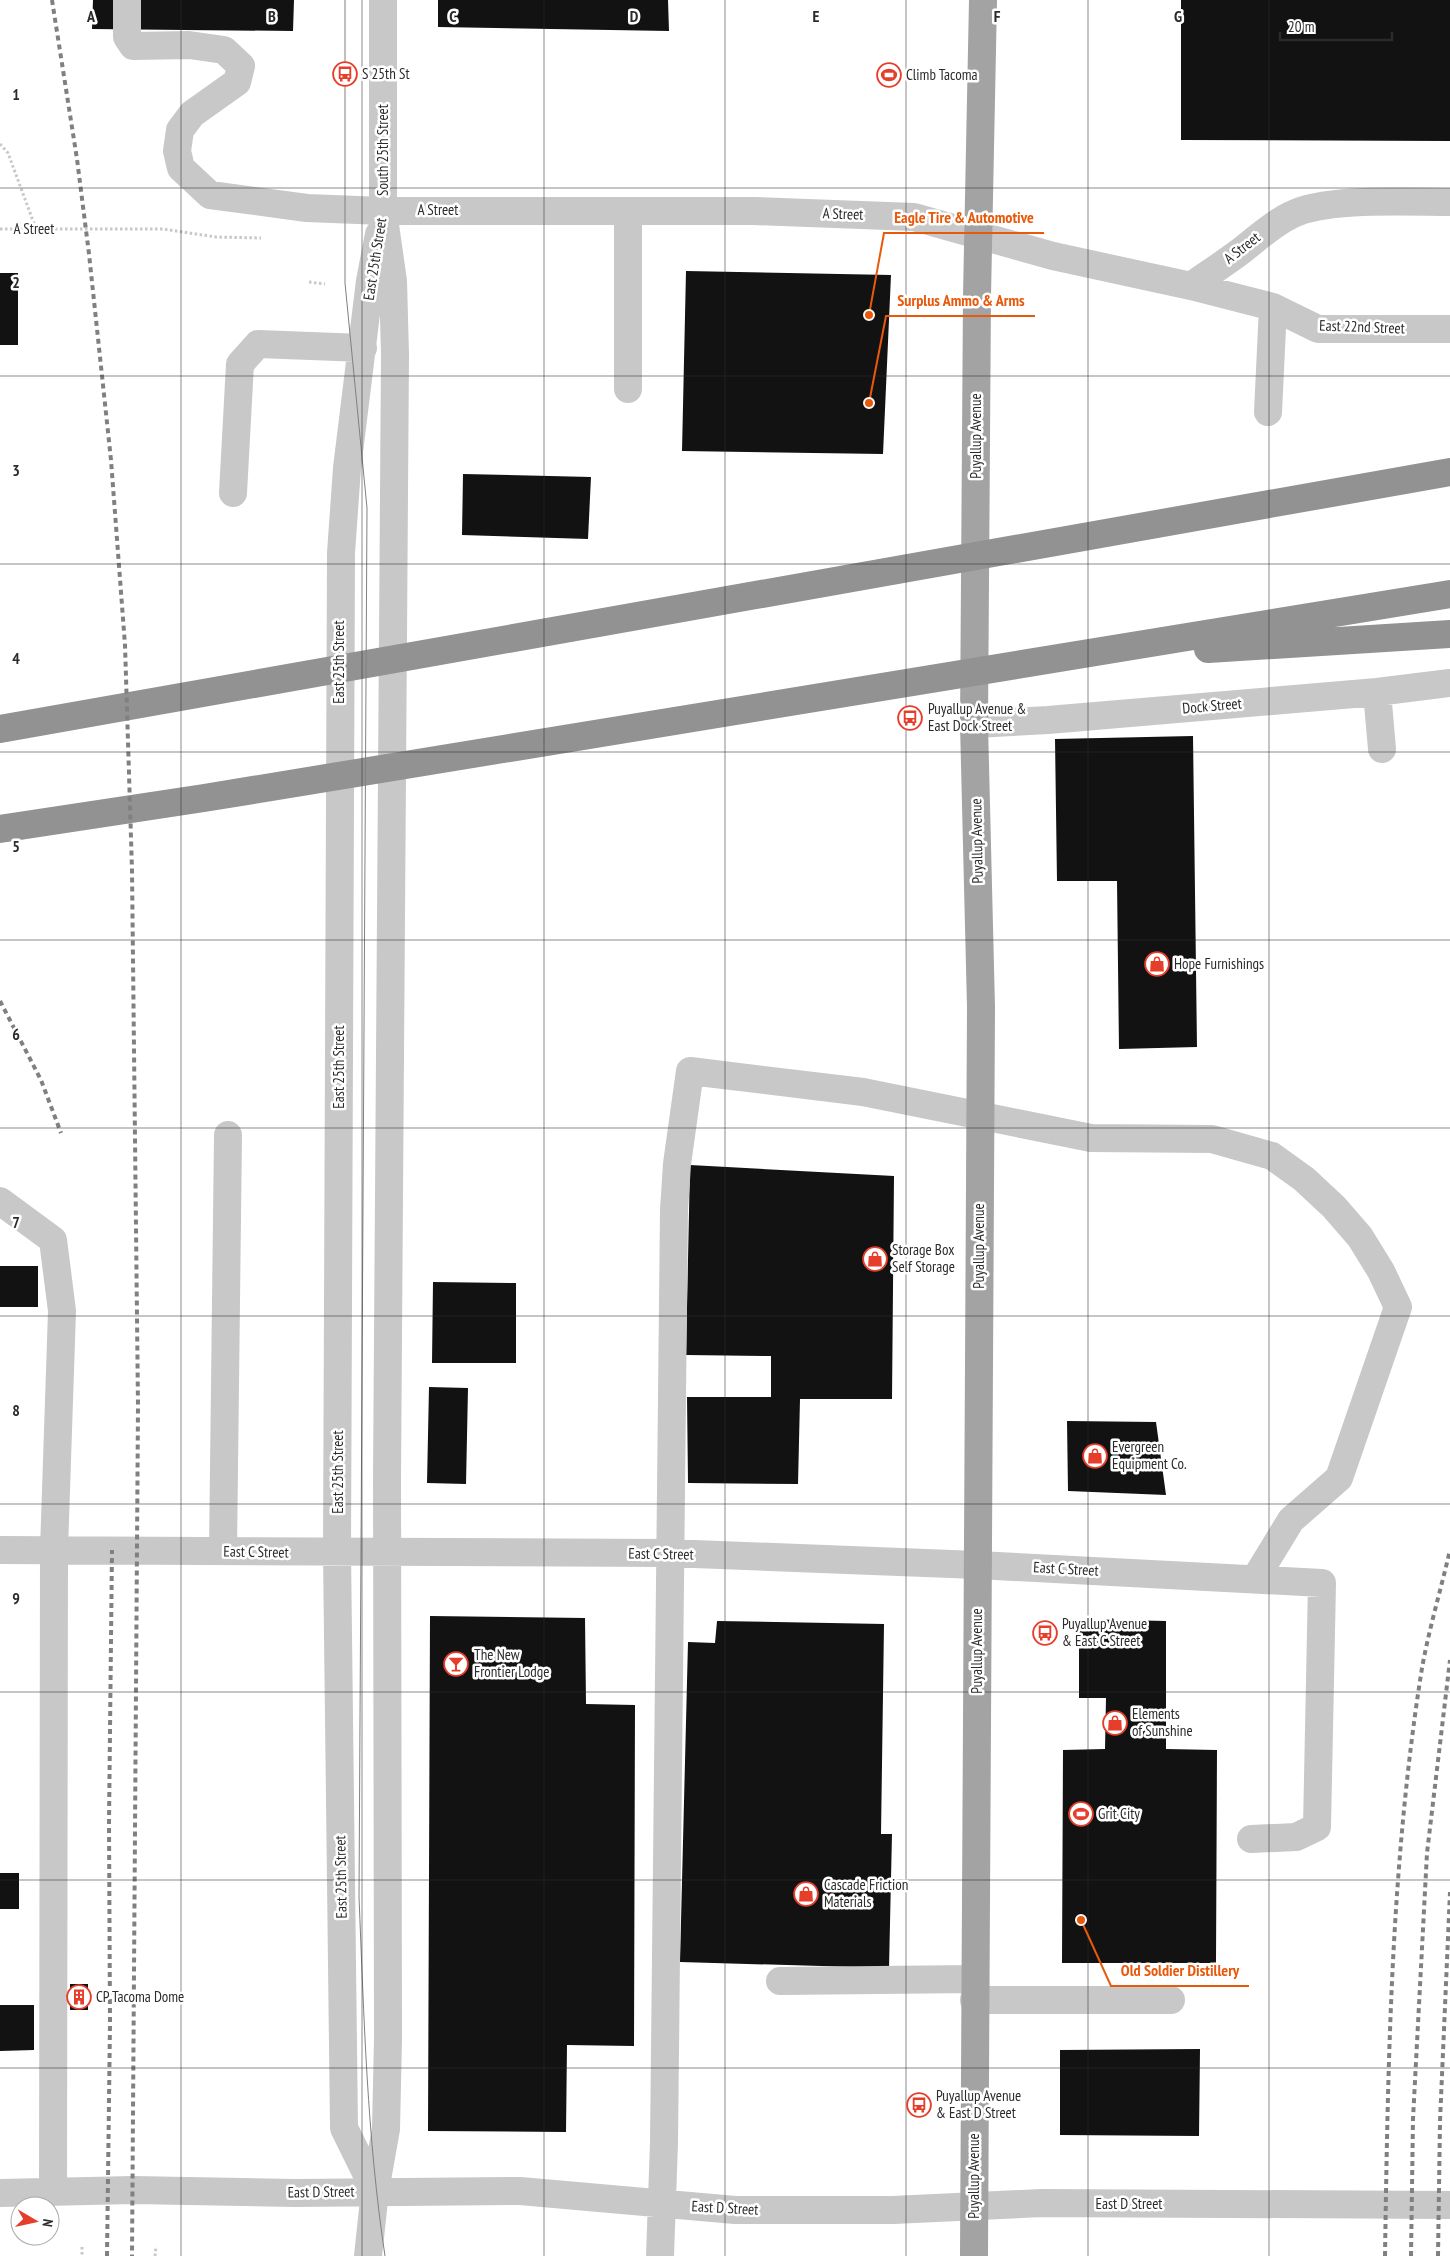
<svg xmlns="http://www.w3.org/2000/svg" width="1450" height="2256" font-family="'PT Sans Narrow',sans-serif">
	<rect width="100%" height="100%" fill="#fff"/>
	<path fill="#121212" d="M 93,0 L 294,0 L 293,31 L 92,29 Z
		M 438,0 L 668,0 L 669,31 L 438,27 Z
		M 1181,0 L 1450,0 L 1450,141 L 1181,140 Z
		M 686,271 L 891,275 L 883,454 L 682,451 Z
		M 0,273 L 18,273 L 18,345 L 0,345 Z
		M 463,474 L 591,477 L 588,539 L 462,535 Z
		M 1193,736 L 1197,1047 L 1119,1049 L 1117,881 L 1057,881 L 1055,739 Z
		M 690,1165 L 894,1176 L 892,1399 L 800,1399 L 798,1484 L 688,1483 L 687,1397 L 771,1397 L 771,1356 L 686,1355 Z
		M 0,1266 L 38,1266 L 38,1307 L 0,1307 Z
		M 433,1282 L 516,1283 L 516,1363 L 432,1363 Z
		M 429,1387 L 468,1388 L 466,1484 L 427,1483 Z
		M 1067,1421 L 1156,1422 L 1166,1495 L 1068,1491 Z
		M 430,1616 L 585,1618 L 586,1704 L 635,1705 L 634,2046 L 567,2045 L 566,2132 L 428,2131 Z
		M 1079,1619 L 1166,1621 L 1166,1749 L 1217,1750 L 1216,1963 L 1062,1963 L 1063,1750 L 1105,1749 L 1106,1698 L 1079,1698 Z
		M 717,1621 L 884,1624 L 881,1834 L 892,1834 L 889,1968 L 680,1962 L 688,1642 L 715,1643 Z
		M 0,1873 L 19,1873 L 19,1909 L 0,1909 Z
		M 70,1984 L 88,1984 L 88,2010 L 70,2010 Z
		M 0,2005 L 34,2005 L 34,2050 L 0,2051 Z
		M 1200,2049 L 1199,2136 L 1060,2135 L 1060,2050 Z"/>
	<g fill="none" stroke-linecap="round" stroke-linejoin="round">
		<path stroke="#c8c8c8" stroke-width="3" stroke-dasharray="2.5 2.5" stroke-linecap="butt" d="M 0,144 L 8,153 L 36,229
			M 0,229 L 163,229 L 216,237 L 261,238
			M 309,282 L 325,284
			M 82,2247 L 82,2256
			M 155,2256 L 156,2246"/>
		<path stroke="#c8c8c8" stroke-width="28" d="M 127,0 L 127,37 L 133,46 L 189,45 L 224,50 L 241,66 L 237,82 L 192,114 L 180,130 L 177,151 L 181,168 L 210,195 L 307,208 L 383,211 L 754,211 L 914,217 L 1053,256 L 1191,286 C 1208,274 1225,263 1241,251 C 1258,238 1272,224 1291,215 C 1325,197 1410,202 1450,202
			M 628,211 L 628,389
			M 1191,286 L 1273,307 L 1318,329 L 1450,329
			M 1268,412 L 1273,307
			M 233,493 L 240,364 L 258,344 L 363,348
			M 1377,692 L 1382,749
			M 974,724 L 1048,720 L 1377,692 L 1450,683
			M 0,1201 L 53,1240 L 62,1311 L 54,1550 L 53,2192
			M 0,1550 L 669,1553 L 977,1565 L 1322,1583 L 1317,1827 L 1296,1837 L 1251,1839
			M 223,1551 L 228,1135
			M 780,1981 L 975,1979
			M 974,2000 L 1171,2000
			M 375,2191 L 344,2128 L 337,1553 L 341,553 L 347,468 L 370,281 L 379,234
			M 0,2193 L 133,2190 L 295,2193 L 520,2191 L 735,2210 L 893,2210 L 1042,2203 L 1450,2205
			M 368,2256 L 375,2191 L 386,2129 L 388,2039 L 387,1477 L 395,354 L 393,281 L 383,211 L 383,0
			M 660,2256 L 664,2143 L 674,1210 L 677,1164 L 690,1071 L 863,1092 L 1091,1138 L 1212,1139 L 1272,1156 L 1304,1179 L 1334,1207 L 1360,1237 L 1381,1271 L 1398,1307 L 1339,1478 L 1291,1520 L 1255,1579"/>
		<path stroke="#a3a3a3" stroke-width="28" d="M 974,2256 L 981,1007 L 974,724 L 977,296 L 983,0"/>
		<path stroke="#929292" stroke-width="28" d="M 1208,649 L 1450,634
			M 0,729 L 1450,472
			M 0,829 L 204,798 L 1450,594"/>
		<path stroke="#808080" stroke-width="1" d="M 345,0 L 345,283 L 367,508 L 359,1897 C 364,2017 367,2137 385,2256"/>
		<path stroke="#808080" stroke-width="4" stroke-dasharray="5 4" stroke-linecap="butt" d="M 52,0 L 77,159 L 89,254 L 111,460 L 125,645 L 132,870 L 138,1406 L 132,2256
			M 0,1001 L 41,1080 L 61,1133
			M 107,2256 L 110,2023 L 109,1823 L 112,1550
			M 1385,2256 C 1388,2060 1391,1862 1422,1668 C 1429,1629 1441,1589 1450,1550
			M 1411,2256 L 1413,2119 L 1427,1853 L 1450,1660
			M 1438,2256 L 1440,2121 L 1450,1892"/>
	</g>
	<path fill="none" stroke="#2b2b2b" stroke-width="1" stroke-opacity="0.55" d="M 181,0 L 181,2256M 362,0 L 362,2256M 544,0 L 544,2256M 725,0 L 725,2256M 906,0 L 906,2256M 1088,0 L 1088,2256M 1269,0 L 1269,2256M 0,188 L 1450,188M 0,376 L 1450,376M 0,564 L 1450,564M 0,752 L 1450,752M 0,940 L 1450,940M 0,1128 L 1450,1128M 0,1316 L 1450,1316M 0,1504 L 1450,1504M 0,1692 L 1450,1692M 0,1880 L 1450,1880M 0,2068 L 1450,2068"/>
	<defs>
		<g id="bus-ring" transform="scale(1.25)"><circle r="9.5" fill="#fff" stroke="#e53e2b" stroke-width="1.5"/><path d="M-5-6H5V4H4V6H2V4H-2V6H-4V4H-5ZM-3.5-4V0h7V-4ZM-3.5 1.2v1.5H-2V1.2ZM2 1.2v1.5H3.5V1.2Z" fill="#e53e2b"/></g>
		<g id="stadium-ring" transform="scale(1.25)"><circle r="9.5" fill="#fff" stroke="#e53e2b" stroke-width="1.5"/><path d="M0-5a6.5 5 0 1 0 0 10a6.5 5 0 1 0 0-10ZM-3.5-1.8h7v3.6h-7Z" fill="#e53e2b"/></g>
		<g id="shop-ring" transform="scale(1.25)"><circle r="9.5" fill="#fff" stroke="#e53e2b" stroke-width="1.5"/><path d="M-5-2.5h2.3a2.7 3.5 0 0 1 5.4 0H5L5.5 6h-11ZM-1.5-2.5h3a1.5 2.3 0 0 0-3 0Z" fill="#e53e2b"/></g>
		<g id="bar-ring" transform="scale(1.25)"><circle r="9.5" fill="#fff" stroke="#e53e2b" stroke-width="1.5"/><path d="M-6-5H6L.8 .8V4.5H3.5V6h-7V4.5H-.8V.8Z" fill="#e53e2b"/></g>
		<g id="building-ring" transform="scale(1.25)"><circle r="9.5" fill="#fff" stroke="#e53e2b" stroke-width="1.5"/><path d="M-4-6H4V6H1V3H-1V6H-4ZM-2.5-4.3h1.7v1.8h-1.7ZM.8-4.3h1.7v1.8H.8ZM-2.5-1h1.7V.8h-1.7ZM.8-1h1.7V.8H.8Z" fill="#e53e2b"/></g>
	</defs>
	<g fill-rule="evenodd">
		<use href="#bus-ring" x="345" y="74"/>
		<use href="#stadium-ring" x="889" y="75"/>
		<use href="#bus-ring" x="910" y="718"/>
		<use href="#shop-ring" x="1157" y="964"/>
		<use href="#shop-ring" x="875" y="1259"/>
		<use href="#shop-ring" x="1095" y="1456"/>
		<use href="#bus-ring" x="1045" y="1633"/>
		<use href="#bar-ring" x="456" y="1664"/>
		<use href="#shop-ring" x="1115" y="1723"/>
		<use href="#stadium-ring" x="1081" y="1814"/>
		<use href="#shop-ring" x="806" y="1894"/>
		<use href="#building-ring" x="79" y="1997"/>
		<use href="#bus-ring" x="919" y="2105"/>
	</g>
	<g text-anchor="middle" stroke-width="5" stroke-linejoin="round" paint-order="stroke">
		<g font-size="15" fill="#2b2b2b" stroke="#fff" text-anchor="start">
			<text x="362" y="79">S 25th St</text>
			<text x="906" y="80">Climb Tacoma</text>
			<text x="928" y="714">Puyallup Avenue &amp;<tspan x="928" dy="17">East Dock Street</tspan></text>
			<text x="1174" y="969">Hope Furnishings</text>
			<text x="892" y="1255">Storage Box<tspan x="892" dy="17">Self Storage</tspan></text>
			<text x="1112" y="1452">Evergreen<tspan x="1112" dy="17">Equipment Co.</tspan></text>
			<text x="1062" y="1629">Puyallup Avenue<tspan x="1062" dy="17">&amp; East C Street</tspan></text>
			<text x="474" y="1660">The New<tspan x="474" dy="17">Frontier Lodge</tspan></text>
			<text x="1132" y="1719">Elements<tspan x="1132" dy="17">of Sunshine</tspan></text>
			<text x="1098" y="1819">Grit City</text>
			<text x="824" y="1890">Cascade Friction<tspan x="824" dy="17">Materials</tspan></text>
			<text x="96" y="2002">CP Tacoma Dome</text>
			<text x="936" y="2101">Puyallup Avenue<tspan x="936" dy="17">&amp; East D Street</tspan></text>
		</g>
		<g font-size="15" fill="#2b2b2b" stroke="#fff">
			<text transform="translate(383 150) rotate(-90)" y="5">South 25th Street</text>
			<text x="438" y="215">A Street</text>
			<text transform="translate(843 214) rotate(2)" y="5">A Street</text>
			<text x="34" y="234">A Street</text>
			<text transform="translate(1242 248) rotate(-38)" y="5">A Street</text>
			<text transform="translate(375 259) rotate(-81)" y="5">East 25th Street</text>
			<text transform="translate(1362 327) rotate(2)" y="5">East 22nd Street</text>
			<text transform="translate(976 436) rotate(-90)" y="5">Puyallup Avenue</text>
			<text transform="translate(339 662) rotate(-90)" y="5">East 25th Street</text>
			<text transform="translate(1212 706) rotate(-5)" y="5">Dock Street</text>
			<text transform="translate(977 841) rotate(-91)" y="5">Puyallup Avenue</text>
			<text transform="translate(339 1067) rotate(-90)" y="5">East 25th Street</text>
			<text transform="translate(979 1246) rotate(-90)" y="5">Puyallup Avenue</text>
			<text transform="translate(338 1472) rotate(-90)" y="5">East 25th Street</text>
			<text transform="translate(256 1552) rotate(1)" y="5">East C Street</text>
			<text transform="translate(661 1554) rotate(1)" y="5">East C Street</text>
			<text transform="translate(1066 1569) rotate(3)" y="5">East C Street</text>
			<text transform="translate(977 1651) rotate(-90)" y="5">Puyallup Avenue</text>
			<text transform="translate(341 1877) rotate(-91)" y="5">East 25th Street</text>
			<text transform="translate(974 2176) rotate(-90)" y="5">Puyallup Avenue</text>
			<text transform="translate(321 2192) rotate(-1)" y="5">East D Street</text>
			<text x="1129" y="2209">East D Street</text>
			<text transform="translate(725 2208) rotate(3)" y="5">East D Street</text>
		</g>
	</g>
	<g font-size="16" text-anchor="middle" font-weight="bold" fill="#2b2b2b" stroke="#fff" stroke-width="5" stroke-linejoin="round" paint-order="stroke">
		<text x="91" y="22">A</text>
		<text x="272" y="22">B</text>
		<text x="453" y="22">C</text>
		<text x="634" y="22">D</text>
		<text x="816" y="22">E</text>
		<text x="997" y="22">F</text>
		<text x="1178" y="22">G</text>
		<text x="16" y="100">1</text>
		<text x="16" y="288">2</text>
		<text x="16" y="476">3</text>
		<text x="16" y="664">4</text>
		<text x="16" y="852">5</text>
		<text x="16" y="1040">6</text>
		<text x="16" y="1228">7</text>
		<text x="16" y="1416">8</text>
		<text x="16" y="1604">9</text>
	</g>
	<path fill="none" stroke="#e8590c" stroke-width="2" d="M869 315L884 233H1044M869 403L886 316H1035M1081 1920L1111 1986H1249"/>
	<g fill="#e8590c" stroke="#fff" stroke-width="2">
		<circle cx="869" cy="315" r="5"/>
		<circle cx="869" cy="403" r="5"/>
		<circle cx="1081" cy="1920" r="5"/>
	</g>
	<g font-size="16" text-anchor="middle" font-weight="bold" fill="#e8590c" stroke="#fff" stroke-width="5" stroke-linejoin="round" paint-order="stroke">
		<text x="964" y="223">Eagle Tire &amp; Automotive</text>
		<text x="961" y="306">Surplus Ammo &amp; Arms</text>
		<text x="1180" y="1976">Old Soldier Distillery</text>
	</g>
	<g transform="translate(35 2221) rotate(99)"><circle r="24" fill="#ffffff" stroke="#aaaaaa"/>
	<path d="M0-4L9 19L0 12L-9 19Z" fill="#e53e2b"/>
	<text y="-8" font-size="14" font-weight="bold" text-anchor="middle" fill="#2b2b2b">N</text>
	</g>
	<path d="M1280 32v8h112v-8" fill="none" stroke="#2b2b2b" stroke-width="2.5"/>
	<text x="1288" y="32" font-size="15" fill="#2b2b2b" stroke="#ffffff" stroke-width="4" paint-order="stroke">20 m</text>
</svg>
